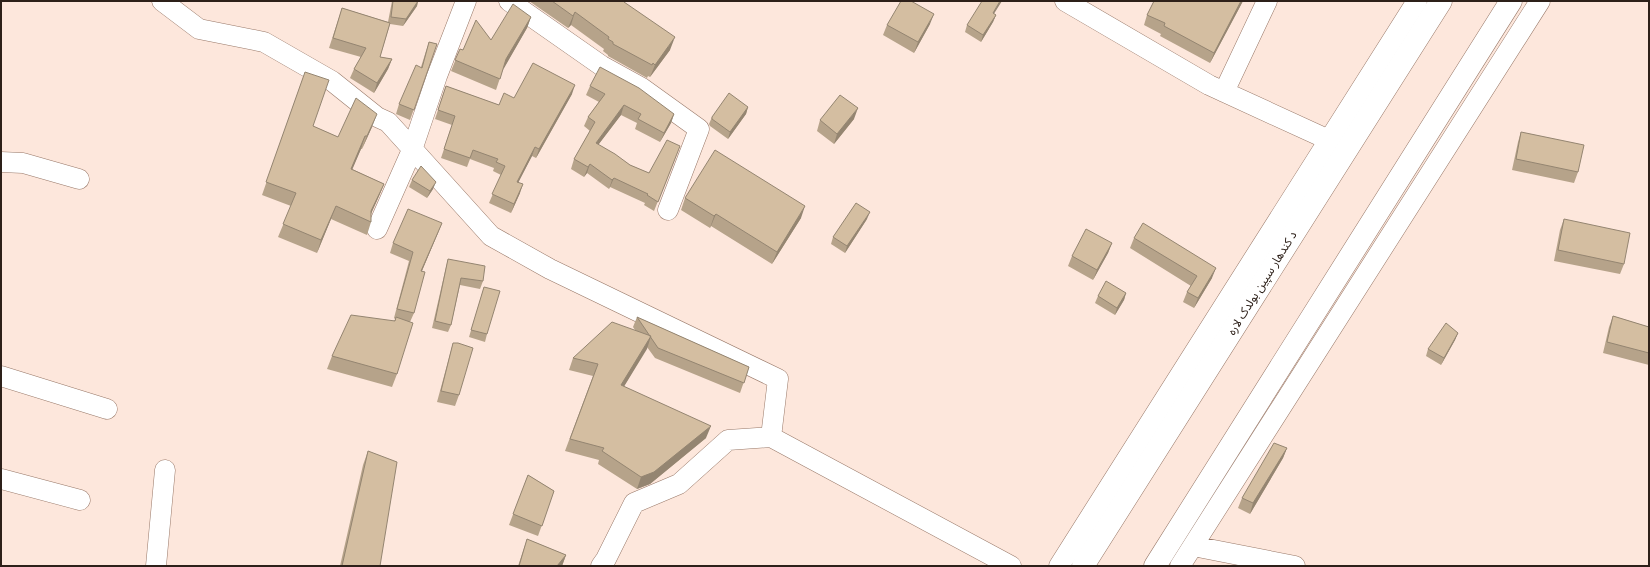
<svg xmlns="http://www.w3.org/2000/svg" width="1650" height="567" font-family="'Golos Text','Noto Sans Arabic',sans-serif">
	<rect width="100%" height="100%" fill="#fde7dc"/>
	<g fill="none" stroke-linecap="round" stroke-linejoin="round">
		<g stroke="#987868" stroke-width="21">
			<path id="minor" d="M 162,1 L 199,29 L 264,42 L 332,81 L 377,117 L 388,122 L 491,236 L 550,269 L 778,379 L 771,437 L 1011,566
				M 509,1 L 602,66 L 642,88 L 699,129 L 668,210
				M 1065,1 L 1209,85 L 1329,140
				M 1224,92 L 1267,1
				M 1,162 L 23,163 L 79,179
				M 377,229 L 412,150 L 437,76 L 466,1
				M 1,376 L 107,409
				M 1,479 L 80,500
				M 1193,546 L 1295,566
				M 156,566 L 165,470
				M 601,566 L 606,559 L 634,503 L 679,484 L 728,440 L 771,437
				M 1059,566 L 1417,1
				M 1180,566 L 1540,1"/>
		</g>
		<g stroke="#987868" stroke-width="23">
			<path id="highway" d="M 1083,566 L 1441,1
				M 1155,566 L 1511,1"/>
		</g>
		<use href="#minor" stroke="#fff" stroke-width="20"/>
		<use href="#highway" stroke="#fff" stroke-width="22"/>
	</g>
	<path fill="#b6a38a" d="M 392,1 L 418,1 L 417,6 L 403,26 L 390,24 L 380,57 L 392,59 L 388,69 L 374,93 L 350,78 L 354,69 L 361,57 L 329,48 L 342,8 L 388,22 Z
		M 529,1 L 625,1 L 625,3 L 670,50 L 650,77 L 648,76 L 647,78 L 608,56 L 608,55 L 603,51 L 604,49 L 571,25 L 568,28 Z
		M 1154,1 L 1243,1 L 1210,63 L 1160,36 L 1161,34 L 1144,25 L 1147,15 Z
		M 994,14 L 996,15 L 993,22 L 981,42 L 965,32 L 967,25 Z
		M 531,17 L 527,28 L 503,69 L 496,90 L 451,71 L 460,49 L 463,50 L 491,40 Z
		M 930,24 L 914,53 L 883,35 L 887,25 Z
		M 429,42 L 437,44 L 410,120 L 396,114 L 399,104 L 421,67 L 426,51 Z
		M 305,72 L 313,126 L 338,137 L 372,127 L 362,149 L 361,149 L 352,169 L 384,184 L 379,196 L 371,214 L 371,222 L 367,235 L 331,219 L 317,253 L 278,237 L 291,206 L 262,195 Z
		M 446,86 L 499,105 L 514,98 L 572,94 L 536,158 L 532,156 L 518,182 L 520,193 L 511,213 L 489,203 L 501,175 L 493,171 L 494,168 L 470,159 L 467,167 L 441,158 L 452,125 L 435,119 Z
		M 590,86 L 674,114 L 671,123 L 660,142 L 635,129 L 637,123 L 621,115 L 598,145 L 630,165 L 649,173 L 676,156 L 654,211 L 644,205 L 645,203 L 610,187 L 609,189 L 587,173 L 584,177 L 571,169 L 574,159 L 590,131 L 584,126 L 588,117 L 599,102 L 586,95 Z
		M 748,107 L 746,114 L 728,139 L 710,126 L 709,124 L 712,117 Z
		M 854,119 L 834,144 L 817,131 L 820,120 Z
		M 1521,132 L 1578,172 L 1574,183 L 1512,170 L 1518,142 Z
		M 412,180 L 433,189 L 427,198 L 409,187 Z
		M 685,198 L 801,218 L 772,264 L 711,226 L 710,228 L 681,210 Z
		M 867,219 L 845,253 L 831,244 L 833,237 Z
		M 1564,219 L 1624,264 L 1620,274 L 1554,261 L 1560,230 Z
		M 442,223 L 422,271 L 414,313 L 410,322 L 397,374 L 392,387 L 327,369 L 332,356 L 395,320 L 395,319 L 394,318 L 409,261 L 390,253 L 393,243 Z
		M 1134,238 L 1212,278 L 1194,308 L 1183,302 L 1187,292 L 1191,286 L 1130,248 Z
		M 1112,243 L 1108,253 L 1093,280 L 1068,266 L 1072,256 Z
		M 448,259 L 483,281 L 480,289 L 460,285 L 451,325 L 448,332 L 432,328 L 446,267 Z
		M 484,287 L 487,334 L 485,342 L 469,337 Z
		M 1126,293 L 1124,300 L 1115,315 L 1095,303 L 1098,296 Z
		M 1613,316 L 1649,327 L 1649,365 L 1603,353 L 1609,327 Z
		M 637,317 L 749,367 L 740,393 L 655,358 L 647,347 L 624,386 L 706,438 L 650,484 L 637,489 L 598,464 L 599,460 L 565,451 L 593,376 L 569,370 L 573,358 L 635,330 L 633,327 Z
		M 1458,333 L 1455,340 L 1441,365 L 1426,356 L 1428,349 Z
		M 453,343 L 459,395 L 455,406 L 437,402 L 450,354 Z
		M 1287,448 L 1283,458 L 1250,514 L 1238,508 L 1242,498 Z
		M 368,451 L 380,566 L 340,566 L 363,465 Z
		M 528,475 L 554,491 L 538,536 L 509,525 Z
		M 527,539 L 566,555 L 562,566 L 518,566 Z"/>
	<path fill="#948571" d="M 418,1 L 417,6 L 403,26 L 406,19 Z
		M 1000,1 L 1002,1 L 990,20 L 993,13 Z
		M 1241,1 L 1243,1 L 1210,63 L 1214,53 Z
		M 575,12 L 571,25 L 568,28 L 573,16 Z
		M 934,14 L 930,24 L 914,53 L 918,42 Z
		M 996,15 L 993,22 L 981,42 L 983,35 Z
		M 531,17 L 527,28 L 503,70 L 506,59 Z
		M 675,37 L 670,50 L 650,77 L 655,65 Z
		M 392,59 L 388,69 L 374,93 L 377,83 Z
		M 575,85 L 572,94 L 536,158 L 539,149 Z
		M 624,105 L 621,115 L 592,153 L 596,143 Z
		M 748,107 L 746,114 L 728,139 L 730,132 Z
		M 858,108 L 854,119 L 834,144 L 837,134 Z
		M 377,114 L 372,127 L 362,149 L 367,136 Z
		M 674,114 L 671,123 L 660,142 L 664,133 Z
		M 365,136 L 361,149 L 347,182 L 351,169 Z
		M 535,147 L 532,156 L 514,191 L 517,182 Z
		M 590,164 L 587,173 L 584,177 L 588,167 Z
		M 614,178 L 610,187 L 609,189 L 612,180 Z
		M 436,182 L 433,189 L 427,198 L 430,191 Z
		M 384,184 L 379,196 L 368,220 L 371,211 Z
		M 523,184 L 520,193 L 511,213 L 514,204 Z
		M 336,206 L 331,219 L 317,253 L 321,240 Z
		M 805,206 L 801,218 L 772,264 L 777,252 Z
		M 870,212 L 867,219 L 845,253 L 847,246 Z
		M 716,214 L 711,226 L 710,228 L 714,216 Z
		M 442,223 L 438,233 L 418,280 L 421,271 Z
		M 1112,243 L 1108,253 L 1093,280 L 1097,270 Z
		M 1216,268 L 1212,278 L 1194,308 L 1198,298 Z
		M 1126,293 L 1124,300 L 1115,315 L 1117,308 Z
		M 1458,333 L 1455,340 L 1441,365 L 1444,358 Z
		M 651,336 L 647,349 L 617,398 L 621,385 Z
		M 711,426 L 706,438 L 650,484 L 637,489 L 641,477 Z
		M 1287,448 L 1283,458 L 1250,514 L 1253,503 Z
		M 566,555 L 562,566 L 557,566 Z"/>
	<path fill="#d4bea1" stroke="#948571" d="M 393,1 L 418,1 L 406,19 L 391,17 Z
		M 552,1 L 625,1 L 624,2 L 675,37 L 655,65 L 653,63 L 652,65 L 613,44 L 613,42 L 608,39 L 609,37 L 575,12 L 573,16 Z
		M 901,1 L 911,1 L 934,14 L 918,42 L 887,25 Z
		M 982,1 L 1000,1 L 993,13 L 996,15 L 983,35 L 967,25 Z
		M 1154,1 L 1241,1 L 1214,53 L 1164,26 L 1165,23 L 1147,15 Z
		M 513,4 L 531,17 L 506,59 L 500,79 L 455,60 L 460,49 L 463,50 L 476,20 L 491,40 Z
		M 342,8 L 390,23 L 380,57 L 392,59 L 377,83 L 354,69 L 366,48 L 333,38 Z
		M 429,42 L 437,44 L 414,110 L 399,104 L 416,65 L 422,68 Z
		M 533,63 L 575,85 L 539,149 L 535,147 L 517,182 L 523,184 L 514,204 L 492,194 L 505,166 L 496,162 L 498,159 L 473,150 L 470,158 L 444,149 L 455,116 L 438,110 L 446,86 L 499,105 L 504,93 L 514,98 Z
		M 600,67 L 639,88 L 674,114 L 664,133 L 638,119 L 641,114 L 624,105 L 596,143 L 615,154 L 630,165 L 649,173 L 667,140 L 680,146 L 658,202 L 647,195 L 648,194 L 614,178 L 612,180 L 590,164 L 588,167 L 574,159 L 595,122 L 588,117 L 605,94 L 590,86 Z
		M 305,72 L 329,80 L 313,126 L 338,137 L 356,98 L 377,114 L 367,136 L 365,136 L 351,169 L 384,184 L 371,211 L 371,222 L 336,206 L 321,240 L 283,224 L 296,193 L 266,182 Z
		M 729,93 L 748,107 L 730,132 L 712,119 L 712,117 Z
		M 840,95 L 858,108 L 837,134 L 820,120 Z
		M 1521,132 L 1584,145 L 1578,172 L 1516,159 Z
		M 715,150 L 805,206 L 777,252 L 716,214 L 714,216 L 685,198 Z
		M 421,166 L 436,182 L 430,191 L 412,180 Z
		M 856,203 L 870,212 L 847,246 L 833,237 Z
		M 408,209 L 442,223 L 421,271 L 425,272 L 414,313 L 397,309 L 413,252 L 393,243 Z
		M 1564,219 L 1630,233 L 1624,264 L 1558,250 Z
		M 1143,223 L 1216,268 L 1198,298 L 1187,292 L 1197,276 L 1134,238 Z
		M 1086,229 L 1112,243 L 1097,270 L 1072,256 Z
		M 448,259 L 485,266 L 483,281 L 461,278 L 451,325 L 435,321 Z
		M 1106,281 L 1126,293 L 1117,308 L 1098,296 Z
		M 484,287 L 500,291 L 487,334 L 471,330 Z
		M 351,315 L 395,321 L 396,317 L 413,323 L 397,374 L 332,356 Z
		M 1613,316 L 1649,327 L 1649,353 L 1607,342 Z
		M 637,317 L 749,367 L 744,383 L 658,348 Z
		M 612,322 L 651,336 L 621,385 L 711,426 L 654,472 L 641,477 L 602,451 L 604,448 L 570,439 L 598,364 L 573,358 Z
		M 1446,323 L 1458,333 L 1444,358 L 1428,349 Z
		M 453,343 L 458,343 L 473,348 L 459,395 L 441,391 Z
		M 1274,443 L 1287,448 L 1253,503 L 1242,498 Z
		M 368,451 L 397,462 L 380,566 L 342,566 Z
		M 528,475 L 554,491 L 542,526 L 513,514 Z
		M 527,539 L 566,555 L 557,566 L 519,566 Z"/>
	<g text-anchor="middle" stroke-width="3" stroke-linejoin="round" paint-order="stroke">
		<g font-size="12" fill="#2d2019" stroke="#fff">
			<text transform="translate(1262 283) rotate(-58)" y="4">د کندهار سپین بولدک لاره</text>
		</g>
	</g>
	<rect width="1650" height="567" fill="none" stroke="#2d2019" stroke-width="4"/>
</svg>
